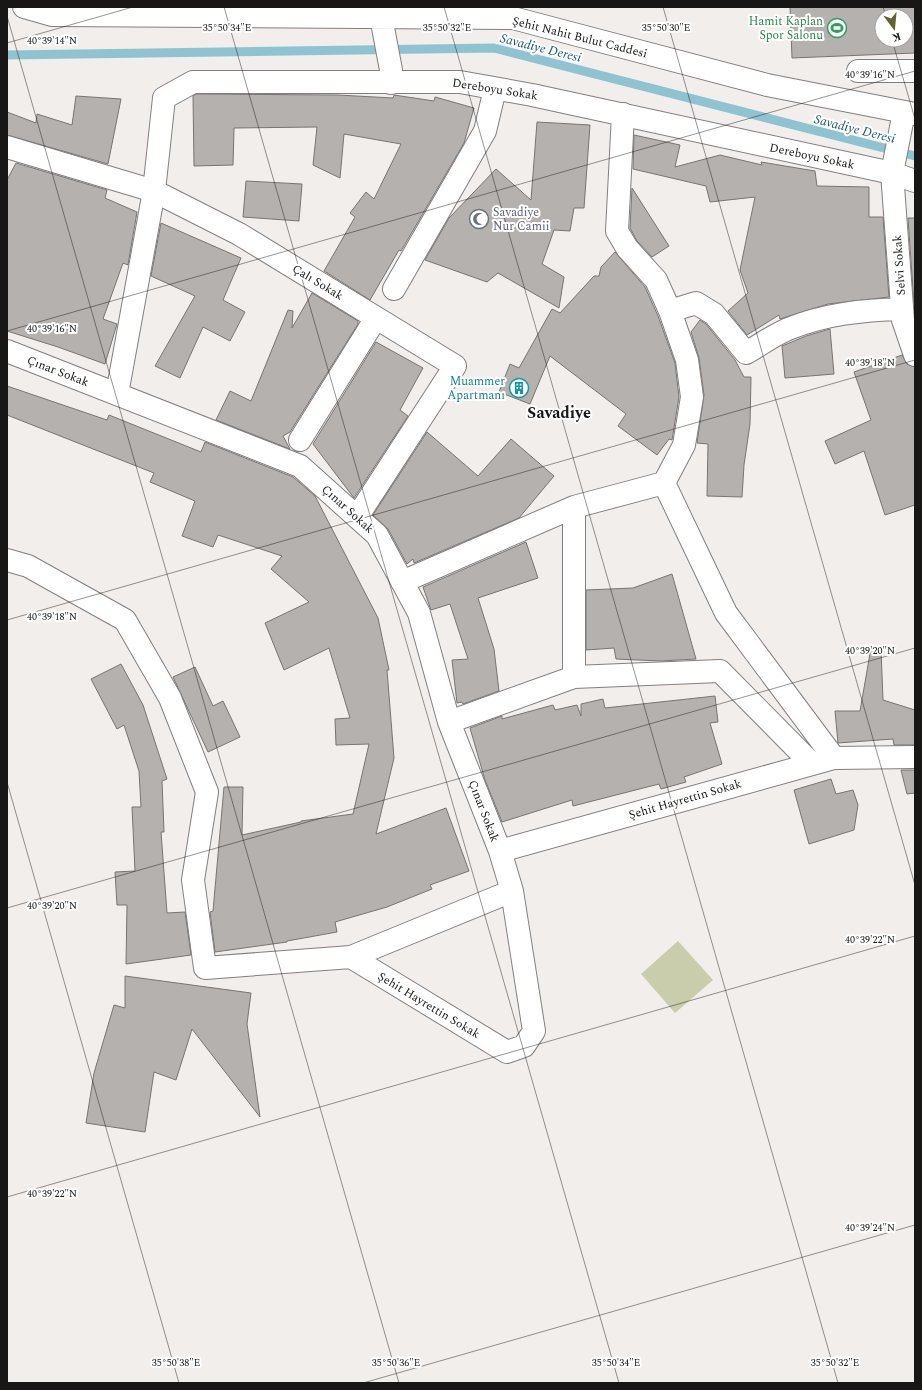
<svg xmlns="http://www.w3.org/2000/svg" width="922" height="1390" font-family="Spectral,serif">
	<rect width="100%" height="100%" fill="#f2eeec"/>
	<path fill="#c9cdab" d="M 678,941 L 713,980 L 675,1013 L 641,974 Z"/>
	<g fill="none" stroke-linecap="round" stroke-linejoin="round">
		<path stroke="#90c3d1" stroke-width="9" d="M 7,55 L 494,48 L 915,156"/>
	</g>
	<path fill="#b4b1af" stroke="#777472" fill-rule="evenodd" d="M 790,7 L 915,7 L 915,53 L 792,58 ZM 882,16 L 906,16 L 906,40 L 882,40 Z
		M 196,94 L 338,95 L 393,98 L 394,95 L 434,101 L 435,97 L 474,108 L 464,143 L 401,251 L 399,250 L 370,300 L 324,271 L 355,217 L 350,213 L 366,192 L 374,199 L 401,144 L 344,134 L 340,178 L 313,165 L 317,127 L 234,128 L 233,165 L 194,166 L 193,96 Z
		M 76,96 L 121,99 L 108,164 L 7,135 L 7,112 L 36,123 L 37,114 L 72,125 Z
		M 537,122 L 590,125 L 584,208 L 574,208 L 570,231 L 554,230 L 542,264 L 564,277 L 559,308 L 498,273 L 487,282 L 425,260 L 449,218 L 496,169 L 531,200 Z
		M 634,135 L 680,145 L 675,167 L 720,155 L 762,165 L 761,162 L 815,171 L 817,186 L 869,187 L 869,217 L 883,217 L 889,297 L 828,304 L 780,319 L 779,315 L 747,335 L 728,311 L 748,293 L 740,270 L 755,197 L 710,202 L 706,186 L 633,169 Z
		M 16,163 L 107,190 L 105,198 L 137,212 L 128,265 L 123,263 L 103,319 L 117,324 L 105,364 L 58,347 L 7,331 L 7,180 Z
		M 246,181 L 302,184 L 299,221 L 243,217 Z
		M 632,188 L 669,246 L 652,257 L 637,241 L 630,228 Z
		M 908,218 L 915,218 L 915,304 L 914,304 Z
		M 161,223 L 241,258 L 223,300 L 245,312 L 230,341 L 203,327 L 180,378 L 155,366 L 195,296 L 151,276 Z
		M 615,252 L 645,287 L 658,316 L 675,363 L 679,397 L 672,440 L 669,439 L 657,455 L 618,426 L 626,414 L 550,356 L 530,404 L 499,392 L 510,364 L 519,368 L 552,309 L 560,313 L 594,276 L 599,276 L 601,267 Z
		M 312,293 L 358,321 L 358,324 L 290,432 L 283,436 L 290,449 L 216,420 L 230,391 L 251,401 L 288,310 L 293,311 L 292,328 Z
		M 700,320 L 706,324 L 735,360 L 744,377 L 751,377 L 750,424 L 744,465 L 742,497 L 707,496 L 708,444 L 697,443 L 704,395 L 699,358 L 691,332 Z
		M 830,329 L 834,374 L 785,378 L 782,346 L 806,336 Z
		M 376,342 L 423,368 L 400,410 L 408,416 L 354,498 L 313,444 Z
		M 902,355 L 907,364 L 915,367 L 915,505 L 885,515 L 864,451 L 835,464 L 825,441 L 871,420 L 854,372 Z
		M 7,386 L 107,420 L 109,415 L 201,452 L 205,442 L 293,477 L 315,496 L 378,618 L 389,670 L 387,670 L 394,758 L 376,834 L 446,808 L 469,871 L 430,885 L 432,889 L 387,907 L 335,922 L 337,932 L 287,941 L 287,942 L 215,952 L 210,912 L 213,911 L 224,787 L 243,787 L 242,835 L 301,822 L 301,821 L 353,814 L 369,744 L 336,745 L 335,719 L 350,718 L 329,648 L 284,670 L 265,623 L 309,602 L 271,569 L 282,556 L 218,535 L 213,547 L 182,536 L 195,501 L 150,482 L 154,473 L 7,415 Z
		M 427,432 L 478,476 L 511,439 L 554,476 L 519,518 L 414,563 L 413,559 L 407,564 L 388,529 L 373,515 Z
		M 526,542 L 538,578 L 478,598 L 494,649 L 499,691 L 463,704 L 462,702 L 457,703 L 452,660 L 468,659 L 450,604 L 431,610 L 423,587 Z
		M 672,574 L 696,659 L 661,661 L 616,659 L 614,648 L 586,650 L 586,590 L 633,588 Z
		M 871,648 L 881,649 L 883,700 L 915,710 L 915,745 L 894,745 L 893,739 L 838,743 L 835,711 L 860,711 Z
		M 121,664 L 143,705 L 167,779 L 162,781 L 164,832 L 161,832 L 167,913 L 185,912 L 191,955 L 126,964 L 127,905 L 117,905 L 115,872 L 135,871 L 132,807 L 141,807 L 139,771 L 124,725 L 117,729 L 91,679 Z
		M 195,667 L 213,706 L 223,701 L 240,737 L 208,752 L 173,677 Z
		M 715,696 L 718,722 L 710,723 L 722,764 L 684,777 L 686,782 L 661,789 L 659,784 L 573,806 L 572,800 L 502,822 L 485,780 L 470,728 L 502,716 L 502,719 L 553,705 L 555,710 L 577,705 L 581,716 L 581,704 L 603,699 L 605,708 Z
		M 901,770 L 915,770 L 915,793 L 907,794 Z
		M 831,779 L 836,794 L 853,790 L 858,805 L 854,830 L 809,844 L 794,790 Z
		M 125,976 L 251,993 L 247,1024 L 260,1117 L 192,1029 L 176,1080 L 154,1072 L 145,1132 L 86,1123 L 94,1073 L 114,1005 L 125,1008 Z"/>
	<g fill="none" stroke-linecap="round" stroke-linejoin="round">
		<g stroke="#837f7e" stroke-width="24">
			<path id="minor" d="M 24,7 L 52,15 L 513,18 L 767,85 L 915,114
				M 381,17 L 391,70 L 391,83
				M 858,71 L 915,71
				M 904,112 L 892,173 L 903,320 L 915,355
				M 623,114 L 617,231 L 627,248 L 656,280 L 670,311 L 687,360 L 692,397 L 684,445 L 664,483
				M 7,147 L 154,191 L 239,234 L 455,366 L 357,517
				M 394,289 L 485,131 L 495,89
				M 670,311 L 696,303 L 714,314 L 746,353 C 760,345 774,335 788,329 C 825,314 863,310 902,309
				M 7,351 L 300,466 L 377,535 L 419,613 L 449,722 L 500,851
				M 117,394 L 154,191 L 164,98 L 193,82 L 460,82 L 532,95 L 892,173 L 915,181
				M 300,440 L 376,318
				M 7,560 L 28,566 L 125,620 L 170,698 L 207,792 L 193,880 L 205,968 L 351,957 L 507,1052 L 524,1046 L 534,1031 L 512,891 L 500,851 L 834,758 L 915,757
				M 402,582 L 574,507
				M 574,677 L 574,507 L 664,483 L 726,613 L 834,758
				M 449,722 L 574,677 L 720,671 L 812,764
				M 351,957 L 512,891"/>
		</g>
		<use href="#minor" stroke="#fff" stroke-width="22"/>
	</g>
	<path fill="none" stroke="#181716" stroke-width="1" stroke-opacity="0.45" d="M 224,7 L 619,1383M 444,7 L 838,1383M 663,7 L 915,885M 883,7 L 886,16M 7,16 L 399,1383M 892,40 L 915,119M 7,43 L 133,7M 7,331 L 915,71M 7,620 L 915,360M 7,782 L 179,1383M 7,908 L 915,648M 7,1197 L 915,936M 363,1383 L 915,1225"/>
	<defs>
		<g id="stadium-ring" transform="scale(1)"><circle r="9.5" fill="#fff" stroke="#2e9e5b" stroke-width="1.5"/><path d="M0-5a6.5 5 0 1 0 0 10a6.5 5 0 1 0 0-10ZM-3.5-1.8h7v3.6h-7Z" fill="#2e9e5b"/></g>
		<g id="mosque-ring" transform="scale(1)"><circle r="9.5" fill="#fff" stroke="#6b7280" stroke-width="1.5"/><path d="M3.5-4.9A6 6 0 1 0 3.5 4.9A5 5 0 1 1 3.5-4.9Z" fill="#6b7280"/></g>
		<g id="building-ring" transform="scale(1)"><circle r="9.5" fill="#fff" stroke="#0f9aa8" stroke-width="1.5"/><path d="M-4-6H4V6H1V3H-1V6H-4ZM-2.5-4.3h1.7v1.8h-1.7ZM.8-4.3h1.7v1.8H.8ZM-2.5-1h1.7V.8h-1.7ZM.8-1h1.7V.8H.8Z" fill="#0f9aa8"/></g>
	</defs>
	<g fill-rule="evenodd">
		<use href="#stadium-ring" x="837" y="28"/>
		<use href="#mosque-ring" x="479" y="219"/>
		<use href="#building-ring" x="519" y="388"/>
	</g>
	<g text-anchor="middle" stroke-width="4" stroke-linejoin="round" paint-order="stroke">
		<g font-size="12" fill="#27864d" stroke="#fff" text-anchor="end">
			<text x="823" y="25">Hamit Kaplan<tspan x="823" dy="14">Spor Salonu</tspan></text>
		</g>
		<g font-size="12" fill="#181716" stroke="#fff">
			<text transform="translate(580 37) rotate(14)" y="4">Şehit Nahit Bulut Caddesi</text>
			<text transform="translate(495 89) rotate(9)" y="4">Dereboyu Sokak</text>
			<text transform="translate(812 156) rotate(12)" y="4">Dereboyu Sokak</text>
			<text transform="translate(899 265) rotate(-94)" y="4">Selvi Sokak</text>
			<text transform="translate(318 282) rotate(31)" y="4">Çalı Sokak</text>
			<text transform="translate(58 371) rotate(21)" y="4">Çınar Sokak</text>
			<text transform="translate(348 509) rotate(42)" y="4">Çınar Sokak</text>
			<text transform="translate(685 799) rotate(-16)" y="4">Şehit Hayrettin Sokak</text>
			<text transform="translate(484 811) rotate(69)" y="4">Çınar Sokak</text>
			<text transform="translate(429 1005) rotate(31)" y="4">Şehit Hayrettin Sokak</text>
		</g>
		<g font-size="12" fill="#5b616d" stroke="#fff" text-anchor="start">
			<text x="493" y="216">Savadiye<tspan x="493" dy="14">Nur Camii</tspan></text>
		</g>
		<g font-size="12" fill="#0d838f" stroke="#fff" text-anchor="end">
			<text x="505" y="385">Muammer<tspan x="505" dy="14">Apartmanı</tspan></text>
		</g>
		<g font-size="13" font-style="italic" fill="#125868" stroke="#fff">
			<text transform="translate(541 47) rotate(14)" y="5">Savadiye Deresi</text>
			<text transform="translate(855 128) rotate(14)" y="5">Savadiye Deresi</text>
		</g>
		<g font-size="16" font-weight="bold" fill="#181716" stroke="#fff">
			<text x="559" y="418">Savadiye</text>
		</g>
	</g>
	<g font-size="10" text-anchor="middle" fill="#181716" stroke="#fff" stroke-width="4" stroke-linejoin="round" paint-order="stroke">
		<text x="227" y="31">35°50'34"E</text>
		<text x="447" y="31">35°50'32"E</text>
		<text x="666" y="31">35°50'30"E</text>
		<text x="52" y="44">40°39'14"N</text>
		<text x="870" y="78">40°39'16"N</text>
		<text x="52" y="332">40°39'16"N</text>
		<text x="870" y="366">40°39'18"N</text>
		<text x="52" y="620">40°39'18"N</text>
		<text x="870" y="654">40°39'20"N</text>
		<text x="52" y="909">40°39'20"N</text>
		<text x="870" y="943">40°39'22"N</text>
		<text x="52" y="1197">40°39'22"N</text>
		<text x="870" y="1231">40°39'24"N</text>
		<text x="176" y="1366">35°50'38"E</text>
		<text x="396" y="1366">35°50'36"E</text>
		<text x="616" y="1366">35°50'34"E</text>
		<text x="835" y="1366">35°50'32"E</text>
	</g>
	<rect width="922" height="1390" fill="none" stroke="#181716" stroke-width="16"/>
	<g transform="translate(894 28) rotate(164)"><circle r="19" fill="#ffffff" stroke="#a3a2a2"/>
	<path d="M0-3L7 15L0 10L-7 15Z" fill="#62622f"/>
	<text y="-6" font-size="11" font-weight="bold" text-anchor="middle" fill="#181716">K</text>
	</g>
</svg>
